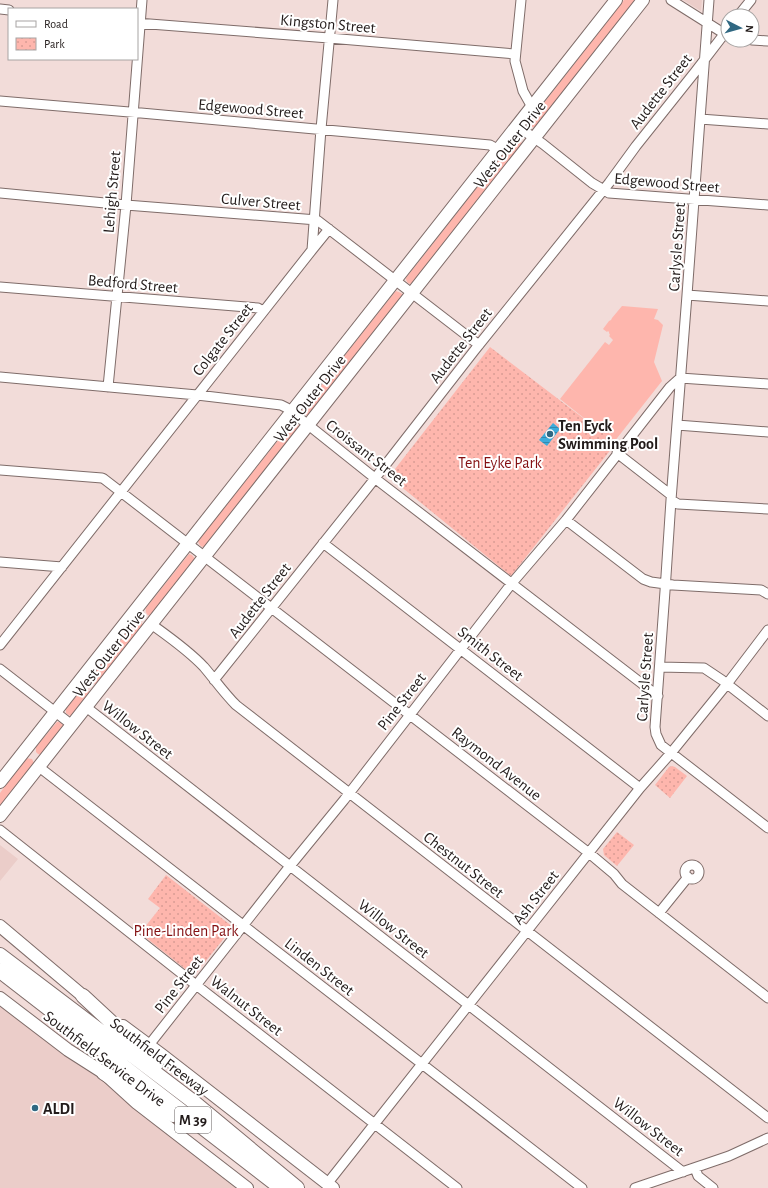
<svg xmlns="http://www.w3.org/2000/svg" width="768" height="1188" font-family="'Alegreya Sans',sans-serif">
	<defs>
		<pattern id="park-dots" width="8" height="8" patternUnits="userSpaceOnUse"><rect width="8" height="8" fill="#feb6ad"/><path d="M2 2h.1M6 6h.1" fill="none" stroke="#d99c94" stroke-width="1.8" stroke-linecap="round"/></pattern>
		<pattern id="water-rules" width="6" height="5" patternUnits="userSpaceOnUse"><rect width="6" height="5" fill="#3dabda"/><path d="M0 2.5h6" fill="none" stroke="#338ab0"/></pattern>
	</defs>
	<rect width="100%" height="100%" fill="#f2dcd9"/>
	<path fill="#ebcdc9" d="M 683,0 L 702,0 L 701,11 Z
		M 0,845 L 18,859 L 0,881 Z
		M 0,1002 L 92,1073 L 242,1188 L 0,1188 Z"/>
	<path fill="#feb6ad" d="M 624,0 L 637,0 L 538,127 C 534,128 532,128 529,124 L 530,121 Z
		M 515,139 L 517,139 L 521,141 L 522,146 L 413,284 C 409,284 406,283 406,278 Z
		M 396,291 L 401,293 L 403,295 L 308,416 L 304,414 L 302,411 L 304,407 L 394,293 Z
		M 622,306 L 658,309 L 654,319 L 658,320 L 663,325 L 654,362 L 662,381 L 614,442 L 560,399 L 605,342 L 609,345 L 613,340 L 609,336 L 610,335 L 609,333 L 609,332 L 608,331 L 607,332 L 603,329 L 609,321 L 611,320 L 612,318 Z
		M 292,423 C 296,423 297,424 299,426 L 298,430 L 206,547 C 202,548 199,545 198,541 L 200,538 Z
		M 189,554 L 192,555 L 195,559 L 151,616 C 147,616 145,612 146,608 Z
		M 136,620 L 141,621 L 143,626 L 97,684 L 92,683 L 91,680 L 92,676 Z
		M 82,689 C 86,689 88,690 90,693 L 71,716 L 67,714 L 66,713 L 66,709 Z
		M 57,722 C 61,722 63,724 64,728 L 41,755 L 38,754 L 36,752 L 36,747 Z
		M 26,758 L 32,759 L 34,763 L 0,809 L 0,793 Z"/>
	<path fill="url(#park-dots)" d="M 490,347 L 616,443 L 511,576 L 399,485 C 394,480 393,475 395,469 Z
		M 672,766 L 675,767 L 687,776 L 670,798 L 655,785 L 669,767 Z
		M 617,832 L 634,845 L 617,866 L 604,855 L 603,849 Z
		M 166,875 L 233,927 L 194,976 L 140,933 L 160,908 L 148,899 Z"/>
	<path fill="url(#water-rules)" d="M 553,423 L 560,429 L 547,446 L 539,440 Z"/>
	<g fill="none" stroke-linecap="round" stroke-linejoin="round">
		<g stroke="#7f6c69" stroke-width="11">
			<path id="minor" d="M 521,0 L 515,61 L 523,91 L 532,107
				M 671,0 L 728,36
				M 709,0 L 700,119 L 687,295 L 671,500 L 665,591 L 655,727 L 656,734 L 661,745 L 768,828
				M 0,9 L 9,10
				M 738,16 L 751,0
				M 137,23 L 329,38 L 515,54
				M 752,40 L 768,41
				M 0,101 L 141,113 L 490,145 L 499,150
				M 700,119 L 768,124
				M 517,126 L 543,144 L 592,183 L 609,193 L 768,205
				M 0,193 L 126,205 L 317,220 L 479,345
				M 312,250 L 329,229
				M 0,287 L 258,308 L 263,311
				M 687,295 L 768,301
				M 0,377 L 197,395 L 281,405 L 287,408 L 381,483 L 658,696
				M 108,387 L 126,205 L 142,0
				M 677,425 L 768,432
				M 617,453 L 671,495
				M 0,470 L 102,478 L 104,479 L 589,853 L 614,874 L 622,884 L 768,998
				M 671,500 L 678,504 L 768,509
				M 566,520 L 643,579 L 651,582 L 673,585 L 761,590 L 768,594
				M 323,543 L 640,788
				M 0,562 L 62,567
				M 151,624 C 169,637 188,650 204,667 C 215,680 224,693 236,705 L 768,1118
				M 0,645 L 312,250 L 321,129 L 333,0
				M 660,667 L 704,668 L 722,680 L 768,716
				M 0,669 L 72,725
				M 214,680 L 369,486 L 474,351 L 609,183 L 636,146 L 695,72 L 728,29
				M 86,707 L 683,1172
				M 39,767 L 582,1188
				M 0,830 L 191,981 L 457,1188
				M685 872a7 7 0 1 1 14 0a7 7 0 1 1-14 0Z
				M 659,913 L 688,877
				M 149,1045 L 290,866 L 344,800 L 512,583 L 566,520 L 670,387 L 680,378 L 768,384
				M 695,1168 L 698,1176 L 713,1188
				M 327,1184 L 640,788 L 671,753 L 727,684 L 768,630
				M 635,1188 L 729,1156 L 768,1138"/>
		</g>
		<g stroke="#7f6c69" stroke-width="14">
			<path id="major" d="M 0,782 L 616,0
				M 0,816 L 643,0
				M 0,926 L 89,1001
				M 0,998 L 68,1050 L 104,1073 L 137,1103 L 247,1188
				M 123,1026 L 162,1055 L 333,1188"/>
		</g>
		<g stroke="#7f6c69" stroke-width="16">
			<path id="highway" d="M 0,955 L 191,1100 L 297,1188
				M 0,971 L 281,1188
				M 83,996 L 156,1064
				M 104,1073 L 173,1115"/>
		</g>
		<use href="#minor" stroke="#fff" stroke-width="9"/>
		<use href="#major" stroke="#fff" stroke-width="12"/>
		<use href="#highway" stroke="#fff" stroke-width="14"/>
	</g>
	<g fill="#306882" stroke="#fff" stroke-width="1.5">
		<circle cx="550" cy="434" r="4"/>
		<circle cx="35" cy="1108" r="4"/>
	</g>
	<g text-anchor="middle" stroke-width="4" stroke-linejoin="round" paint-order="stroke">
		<rect fill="#fff" stroke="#645f5f" stroke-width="1" x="175" y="1107" width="36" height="26" rx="3"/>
		<g font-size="15" font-weight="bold" fill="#221b1a">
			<text x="193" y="1125">M 39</text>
		</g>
		<g font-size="16" fill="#221b1a" stroke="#fff">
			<text transform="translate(328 23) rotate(5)" y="6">Kingston Street</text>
			<text transform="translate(660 91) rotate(-52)" y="6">Audette Street</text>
			<text transform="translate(251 108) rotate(5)" y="6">Edgewood Street</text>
			<text transform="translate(509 144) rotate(-52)" y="6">West Outer Drive</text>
			<text transform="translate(667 182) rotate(5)" y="6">Edgewood Street</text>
			<text transform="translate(111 192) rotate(-85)" y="6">Lehigh Street</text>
			<text transform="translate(261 201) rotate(5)" y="6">Culver Street</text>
			<text transform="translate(676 247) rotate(-86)" y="6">Carlysle Street</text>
			<text transform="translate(133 283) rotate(5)" y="6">Bedford Street</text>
			<text transform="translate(222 339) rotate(-52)" y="6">Colgate Street</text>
			<text transform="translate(460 345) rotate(-52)" y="6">Audette Street</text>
			<text transform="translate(309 398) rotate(-52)" y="6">West Outer Drive</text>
			<text transform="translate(367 452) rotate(38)" y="6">Croissant Street</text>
			<text transform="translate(259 600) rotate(-52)" y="6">Audette Street</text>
			<text transform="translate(108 653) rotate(-52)" y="6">West Outer Drive</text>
			<text transform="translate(491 653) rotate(38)" y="6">Smith Street</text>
			<text transform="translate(644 677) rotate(-86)" y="6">Carlysle Street</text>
			<text transform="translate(401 701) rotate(-52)" y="6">Pine Street</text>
			<text transform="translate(138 729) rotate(38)" y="6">Willow Street</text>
			<text transform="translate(497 763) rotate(38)" y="6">Raymond Avenue</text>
			<text transform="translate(464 864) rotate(38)" y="6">Chestnut Street</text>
			<text transform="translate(535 897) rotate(-52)" y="6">Ash Street</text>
			<text transform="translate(394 928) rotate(38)" y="6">Willow Street</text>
			<text transform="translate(320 966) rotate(38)" y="6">Linden Street</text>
			<text transform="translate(178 984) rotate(-52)" y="6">Pine Street</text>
			<text transform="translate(247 1005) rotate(38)" y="6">Walnut Street</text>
			<text transform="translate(160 1056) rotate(37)" y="6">Southfield Freeway</text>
			<text transform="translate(105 1058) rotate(37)" y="6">Southfield Service Drive</text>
			<text transform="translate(649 1126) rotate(38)" y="6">Willow Street</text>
		</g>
		<g font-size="16" font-weight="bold" fill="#221b1a" stroke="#fff" text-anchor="start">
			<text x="558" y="431">Ten Eyck<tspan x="558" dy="18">Swimming Pool</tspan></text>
			<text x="43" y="1114">ALDI</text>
		</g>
		<g font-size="16" fill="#841012" stroke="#fff">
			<text x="500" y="468">Ten Eyke Park</text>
			<text x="186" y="936">Pine-Linden Park</text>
		</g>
	</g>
	<rect x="8" y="8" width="130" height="52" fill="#ffffff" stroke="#a7a4a3"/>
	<rect x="16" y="21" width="20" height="6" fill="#ffffff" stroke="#a7a4a3"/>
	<text x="44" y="28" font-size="12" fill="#221b1a">Road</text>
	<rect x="16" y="38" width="20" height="12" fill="url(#park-dots)" stroke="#a7a4a3"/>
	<text x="44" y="48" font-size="12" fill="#221b1a">Park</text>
	<g transform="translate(740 28) rotate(96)"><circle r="19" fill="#ffffff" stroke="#a7a4a3"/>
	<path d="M0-3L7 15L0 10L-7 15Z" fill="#306882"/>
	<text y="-6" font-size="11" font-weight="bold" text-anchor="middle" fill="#221b1a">N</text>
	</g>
</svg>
